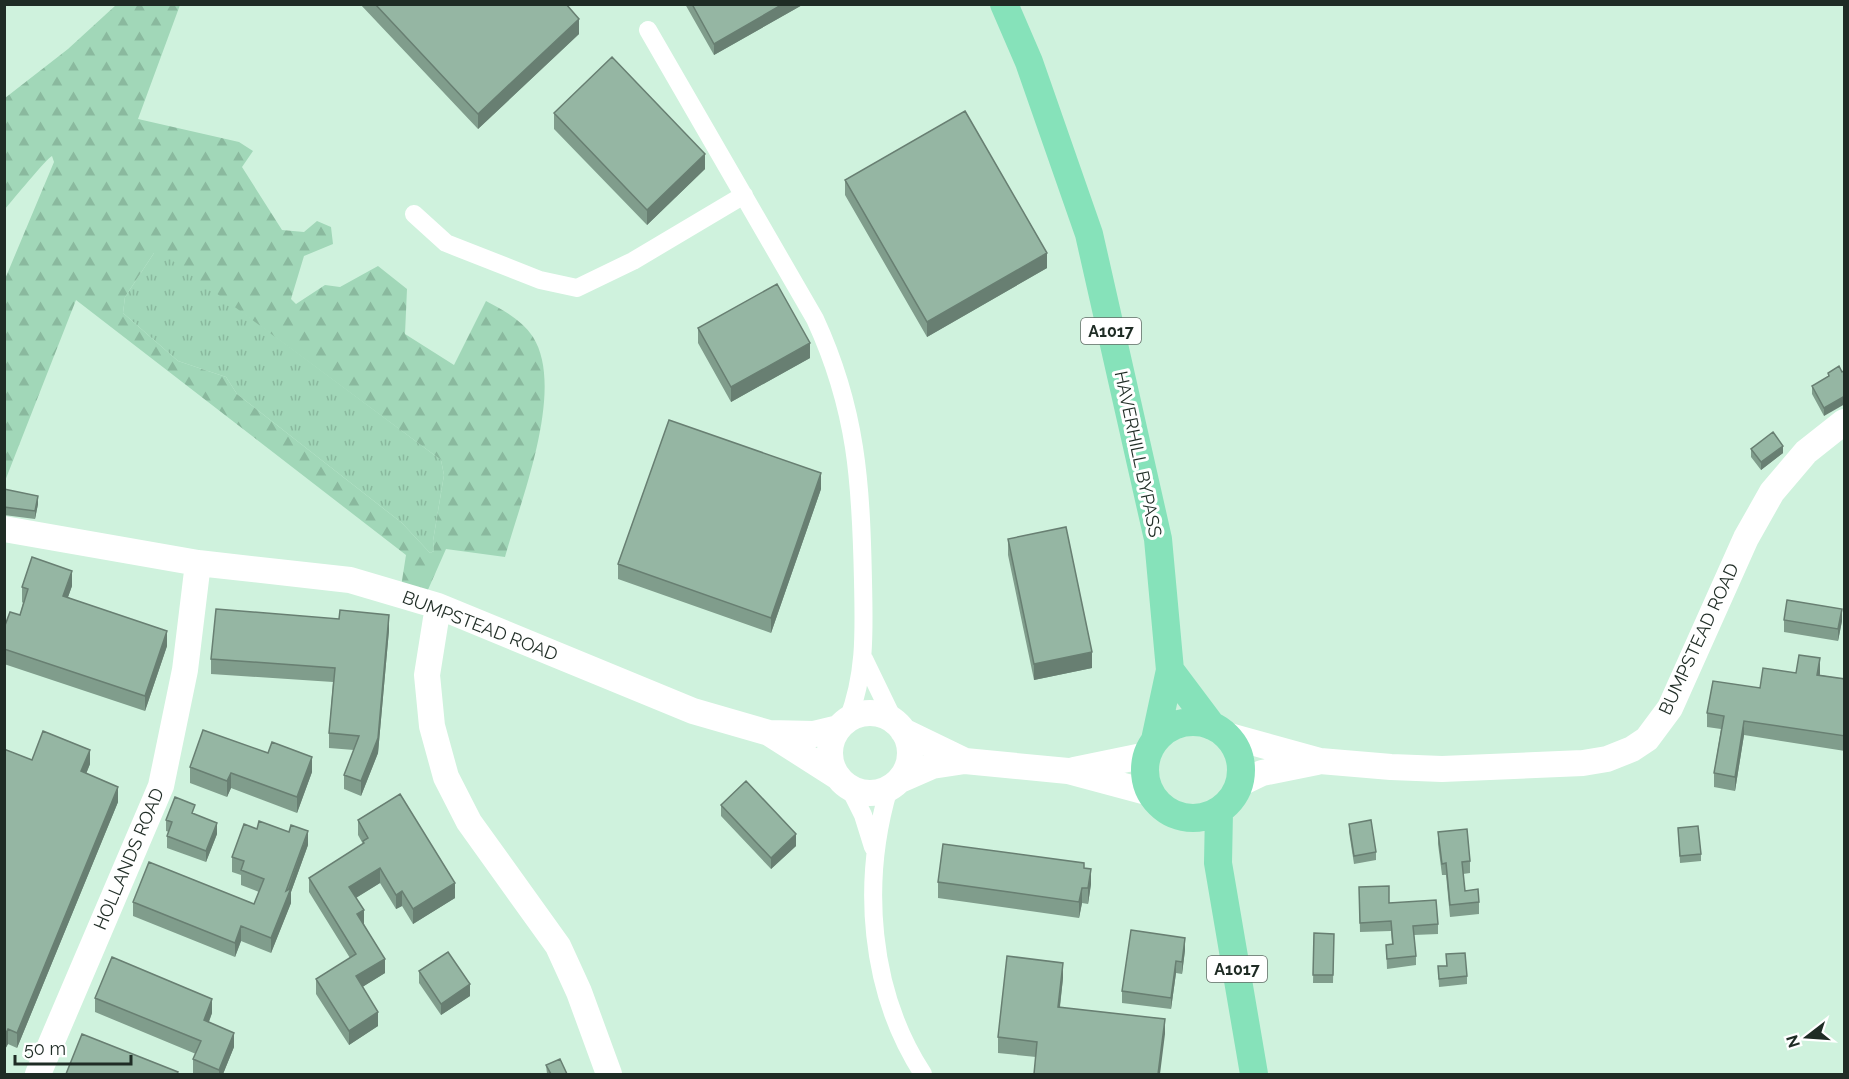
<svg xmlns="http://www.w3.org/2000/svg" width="1849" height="1079" font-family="Raleway,sans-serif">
	<defs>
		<pattern id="grass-tufts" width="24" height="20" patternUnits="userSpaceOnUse" patternTransform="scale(1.5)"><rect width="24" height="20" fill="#a1d7b8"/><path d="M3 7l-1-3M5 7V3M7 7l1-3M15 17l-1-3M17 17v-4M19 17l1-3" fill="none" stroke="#8ab99e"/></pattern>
		<pattern id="forest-firs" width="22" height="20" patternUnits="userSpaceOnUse" patternTransform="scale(1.5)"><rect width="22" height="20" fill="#a1d7b8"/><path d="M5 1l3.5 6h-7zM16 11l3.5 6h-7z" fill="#8ab99e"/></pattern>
	</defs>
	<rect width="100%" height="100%" fill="#cff2dd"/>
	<path fill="url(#grass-tufts)" d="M 162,252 L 441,460 L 444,475 L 433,541 L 434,551 L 430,553 L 402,523 L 237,394 L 226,377 L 178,361 L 123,313 L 125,297 L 154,253 Z"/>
	<path fill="url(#forest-firs)" fill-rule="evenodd" d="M 116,5 L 180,5 L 138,119 L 239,142 L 253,151 L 242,167 L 282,230 L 304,232 L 317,221 L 331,227 L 333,244 L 304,256 L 291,299 L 296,304 L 325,285 L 340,287 L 378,266 L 407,289 L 405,334 L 454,365 L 486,301 C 503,310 522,320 533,337 C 566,389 520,502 505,557 L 446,549 L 427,592 L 401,587 L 406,555 L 76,300 L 5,481 L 5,279 L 54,162 L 52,156 C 46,159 13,200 5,209 L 5,98 L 68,49 ZM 154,253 L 162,253 L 441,460 L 444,475 L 433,541 L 434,551 L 430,553 L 402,523 L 237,394 L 226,377 L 178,361 L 123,313 L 125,297 Z"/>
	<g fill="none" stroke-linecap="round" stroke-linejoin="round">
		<path stroke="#fff" stroke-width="18" d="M 648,30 L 815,319 C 857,410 861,483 863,581 C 864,631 866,672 848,720
			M 414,214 L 446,243 L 540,280 L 577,288 L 633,261 L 744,195
			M 864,659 L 894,721
			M 849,787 L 863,815 L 873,847
			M 889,788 C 861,882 869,991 923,1074"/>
		<path stroke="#fff" stroke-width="26" d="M 4,529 L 198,563 L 350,580 L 438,606 L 693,711 L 769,733 L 814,734 L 839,728
			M 438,606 L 427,675 L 432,726 L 446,777 L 469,822 L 558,946 L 579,992 L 609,1074
			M830 753a40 40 0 1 1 80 0a40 40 0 1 1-80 0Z
			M 903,731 L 965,761 L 1068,771 L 1150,793
			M 769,733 L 838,777
			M 1226,735 L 1320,761 L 1391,767 L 1442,769 L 1583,763 L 1607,759 L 1632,749 L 1647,739 L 1670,708 L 1746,538 L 1772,492 L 1806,452 L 1844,422
			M 1074,770 L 1147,755
			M 900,780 L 932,766 L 965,761
			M 1239,784 L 1262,773 L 1317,762
			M 38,1074 L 161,786 L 185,670 L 198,563"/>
		<path stroke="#86e2ba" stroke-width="28" d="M 1004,4 L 1029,62 L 1089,234 L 1158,539 L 1170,670 L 1155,740
			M 1170,670 L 1212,726
			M1145 770a48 48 0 1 1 96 0a48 48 0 1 1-96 0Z
			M 1219,811 L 1218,863 L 1254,1074"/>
	</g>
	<path fill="#809d8c" d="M 360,4 L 566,4 L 579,34 L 478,129 Z
		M 685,4 L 804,4 L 714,55 Z
		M 554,113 L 705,169 L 647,225 L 554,129 Z
		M 845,180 L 1047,268 L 927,337 L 845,195 Z
		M 698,328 L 810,358 L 731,402 L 698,343 Z
		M 1839,366 L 1824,416 L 1812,394 L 1812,386 L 1828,377 L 1828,373 Z
		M 1751,449 L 1783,453 L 1761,470 L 1751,457 Z
		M 4,489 L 38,504 L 35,519 L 4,515 Z
		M 821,489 L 771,633 L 618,579 L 618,564 Z
		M 1008,539 L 1092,668 L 1034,680 L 1008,555 Z
		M 72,586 L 68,597 L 167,646 L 145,711 L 4,664 L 4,628 L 20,615 L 23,603 L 22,602 L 22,587 Z
		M 1784,620 L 1842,621 L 1838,641 L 1784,632 Z
		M 389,630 L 378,753 L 361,796 L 344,789 L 344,775 L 354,750 L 329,748 L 329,733 L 333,682 L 211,674 L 211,659 Z
		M 1796,673 L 1820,673 L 1820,675 L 1845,679 L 1845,751 L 1744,735 L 1735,791 L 1714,787 L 1714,773 L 1721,729 L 1707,727 L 1707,713 Z
		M 4,749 L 32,760 L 90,764 L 86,774 L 118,802 L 17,1048 L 8,1044 L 4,1051 Z
		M 190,767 L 312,772 L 297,813 L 231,788 L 227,797 L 190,783 Z
		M 721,805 L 796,846 L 771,869 L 721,816 Z
		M 195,815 L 217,834 L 206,862 L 167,848 L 167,836 L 169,832 L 166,831 L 166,820 Z
		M 358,820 L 455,898 L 413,924 L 402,906 L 396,909 L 380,883 L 356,898 L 364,924 L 385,973 L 362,987 L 378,1026 L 349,1045 L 316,994 L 316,979 L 350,958 L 309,892 L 309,878 L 363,844 L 358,835 Z
		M 1349,824 L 1376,852 L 1376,860 L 1354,864 L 1349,832 Z
		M 1678,828 L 1701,854 L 1701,861 L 1680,863 Z
		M 1438,832 L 1470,861 L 1470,873 L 1463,874 L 1465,891 L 1479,902 L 1479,914 L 1450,917 L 1446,875 L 1442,875 L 1438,844 Z
		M 308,845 L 291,892 L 291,903 L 271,953 L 241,941 L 235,957 L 133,916 L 133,902 L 254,904 L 259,892 L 241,885 L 241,875 L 232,872 L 232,857 Z
		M 1084,868 L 1091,884 L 1088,904 L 1082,903 L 1079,918 L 938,898 L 938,882 Z
		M 1359,887 L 1389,903 L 1438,924 L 1438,934 L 1414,935 L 1416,956 L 1416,965 L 1387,969 L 1386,945 L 1392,944 L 1391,931 L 1360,932 Z
		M 1314,933 L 1334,934 L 1333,983 L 1313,983 Z
		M 1185,950 L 1182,974 L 1176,973 L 1171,1009 L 1122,1003 L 1122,991 Z
		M 1446,954 L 1467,976 L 1467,984 L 1439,987 L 1438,966 L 1447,966 Z
		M 419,971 L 470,996 L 441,1015 L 419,983 Z
		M 1063,978 L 1060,1007 L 1165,1034 L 1036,1057 L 998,1053 L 998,1037 Z
		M 95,998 L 212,1013 L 209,1022 L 234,1047 L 223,1074 L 193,1074 L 193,1059 L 196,1054 L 95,1012 Z
		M 546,1065 L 567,1074 L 547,1074 Z"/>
	<path fill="#687f72" d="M 783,4 L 804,4 L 714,55 L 714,44 Z
		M 579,19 L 579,34 L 478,129 L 478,114 Z
		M 705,154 L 705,169 L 647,225 L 647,210 Z
		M 1047,253 L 1047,268 L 927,337 L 927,322 Z
		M 810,343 L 810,358 L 731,402 L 731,387 Z
		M 1845,396 L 1845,404 L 1824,416 L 1824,408 Z
		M 1783,446 L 1783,453 L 1761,470 L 1761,462 Z
		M 821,473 L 821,489 L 771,633 L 771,618 Z
		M 38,496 L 38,504 L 35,519 L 35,511 Z
		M 72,571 L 72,586 L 63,611 L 63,596 Z
		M 1842,609 L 1842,621 L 1838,641 L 1838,629 Z
		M 389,615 L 389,630 L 378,753 L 361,796 L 361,781 Z
		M 167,631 L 167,646 L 145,711 L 145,696 Z
		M 1092,652 L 1092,668 L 1034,680 L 1034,664 Z
		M 1820,658 L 1820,673 L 1817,689 L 1817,675 Z
		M 1744,721 L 1744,735 L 1735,791 L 1735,777 Z
		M 90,750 L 90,764 L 81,786 L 81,771 Z
		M 312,757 L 312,772 L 297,813 L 297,797 Z
		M 231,773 L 231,788 L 227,797 L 227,781 Z
		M 118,787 L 118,802 L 17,1048 L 17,1033 Z
		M 217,823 L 217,834 L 206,862 L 206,851 Z
		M 308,831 L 308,845 L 291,892 L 291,903 L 271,953 L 271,938 Z
		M 796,834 L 796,846 L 771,869 L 771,858 Z
		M 380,868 L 380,883 L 349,902 L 349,887 Z
		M 1091,869 L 1091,884 L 1088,904 L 1088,888 Z
		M 455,883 L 455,898 L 413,924 L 413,909 Z
		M 1082,888 L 1082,903 L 1079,918 L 1079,902 Z
		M 402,891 L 402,906 L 396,909 L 396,895 Z
		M 364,910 L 364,925 L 357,914 Z
		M 241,926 L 241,941 L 235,957 L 235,943 Z
		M 1185,938 L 1185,950 L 1182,974 L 1182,962 Z
		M 385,959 L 385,973 L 356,991 L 356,976 Z
		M 1176,961 L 1176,973 L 1171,1009 L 1171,998 Z
		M 1063,963 L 1063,978 L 1058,1022 L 1058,1007 Z
		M 470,984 L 470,996 L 441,1015 L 441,1004 Z
		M 212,999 L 212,1013 L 204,1034 L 204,1020 Z
		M 378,1012 L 378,1026 L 349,1045 L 349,1031 Z
		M 1165,1019 L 1165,1034 L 1160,1074 L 1158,1074 Z
		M 8,1029 L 8,1044 L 4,1051 L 4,1037 Z
		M 234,1033 L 234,1047 L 223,1074 L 219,1074 L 219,1070 Z
		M 6,1057 L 6,1071 L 4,1074 L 4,1061 Z"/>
	<path fill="#95b6a3" stroke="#687f72" stroke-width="1.5" d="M 375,4 L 566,4 L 579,19 L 478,114 Z
		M 692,4 L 783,4 L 714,44 Z
		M 612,57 L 705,154 L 647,210 L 554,113 Z
		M 965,111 L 1047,253 L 927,322 L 845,180 Z
		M 777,284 L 810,343 L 731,387 L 698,328 Z
		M 1839,366 L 1842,372 L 1845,370 L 1845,396 L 1824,408 L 1812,386 L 1829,376 L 1828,373 Z
		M 669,420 L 821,473 L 771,618 L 618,564 Z
		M 1773,432 L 1783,446 L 1761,462 L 1751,449 Z
		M 4,489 L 38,496 L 35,511 L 4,507 Z
		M 1066,527 L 1092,652 L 1034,664 L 1008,539 Z
		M 32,557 L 72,571 L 63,596 L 167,631 L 145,696 L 4,649 L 4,628 L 10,612 L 20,615 L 28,589 L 22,587 Z
		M 1787,600 L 1842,609 L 1838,629 L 1784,620 Z
		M 216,609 L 339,619 L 340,610 L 389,615 L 378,738 L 361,781 L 344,775 L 359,736 L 329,733 L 335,668 L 211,659 Z
		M 1799,655 L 1820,658 L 1817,675 L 1845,679 L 1845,736 L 1744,721 L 1735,777 L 1714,773 L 1724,716 L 1707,713 L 1713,681 L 1760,688 L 1763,668 L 1796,673 Z
		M 203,730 L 268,753 L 272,742 L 312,757 L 297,797 L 231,773 L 227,781 L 190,767 Z
		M 43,731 L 90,750 L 81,771 L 118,787 L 17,1033 L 8,1029 L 4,1037 L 4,749 L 32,760 Z
		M 746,781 L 796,834 L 771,858 L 721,805 Z
		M 400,794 L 455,883 L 413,909 L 402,891 L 396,895 L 380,868 L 349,887 L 364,910 L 357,914 L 385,959 L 356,976 L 378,1012 L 349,1031 L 316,979 L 356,954 L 309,878 L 364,843 L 363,841 L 368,838 L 358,820 Z
		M 175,797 L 195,805 L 192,813 L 217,823 L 206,851 L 167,836 L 172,822 L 166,820 Z
		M 1371,820 L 1376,852 L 1354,856 L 1349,824 Z
		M 259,821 L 289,832 L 291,825 L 308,831 L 286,891 L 291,888 L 271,938 L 241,926 L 235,943 L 133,902 L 149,862 L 254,904 L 264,879 L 241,870 L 244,861 L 232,857 L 244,824 L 257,829 Z
		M 1698,826 L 1701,854 L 1680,856 L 1678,828 Z
		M 1467,829 L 1470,861 L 1462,862 L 1465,891 L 1478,889 L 1479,902 L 1450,905 L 1446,863 L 1442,864 L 1438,832 Z
		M 943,844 L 1084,863 L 1084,868 L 1091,869 L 1088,888 L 1082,888 L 1079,902 L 938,882 Z
		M 1389,886 L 1389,903 L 1436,900 L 1438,924 L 1413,926 L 1416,956 L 1387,959 L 1386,945 L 1393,944 L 1391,921 L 1360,923 L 1359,887 Z
		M 1131,930 L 1185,938 L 1182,962 L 1176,961 L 1171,998 L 1122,991 Z
		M 1314,933 L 1334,934 L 1333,975 L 1313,975 Z
		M 448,952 L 470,984 L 441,1004 L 419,971 Z
		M 1465,953 L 1467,976 L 1439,979 L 1438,966 L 1447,966 L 1446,954 Z
		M 1007,956 L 1063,963 L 1058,1007 L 1165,1019 L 1158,1074 L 1034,1074 L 1037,1042 L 998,1037 Z
		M 112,957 L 212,999 L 204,1020 L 234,1033 L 219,1070 L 193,1059 L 201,1041 L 95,998 Z
		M 82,1034 L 178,1072 L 177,1074 L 66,1074 Z
		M 560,1059 L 567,1074 L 551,1074 L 546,1065 Z"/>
	<g text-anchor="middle" stroke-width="6" stroke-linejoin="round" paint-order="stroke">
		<g fill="#fff" stroke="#626b66" stroke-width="1.5">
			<rect x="1081" y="318" width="60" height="26" rx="4.5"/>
			<rect x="1207" y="956" width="60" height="26" rx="4.5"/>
		</g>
		<g font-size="16" font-weight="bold" fill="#1f2c25">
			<text x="1111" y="337">A1017</text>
			<text x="1237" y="975">A1017</text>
		</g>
		<g font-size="18" fill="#1f2c25" stroke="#fff">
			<text transform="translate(1138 454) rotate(78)" y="6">HAVERHILL BYPASS</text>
			<text transform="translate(480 626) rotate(21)" y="6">BUMPSTEAD ROAD</text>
			<text transform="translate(1699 639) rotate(-65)" y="6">BUMPSTEAD ROAD</text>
			<text transform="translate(129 859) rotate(-67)" y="6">HOLLANDS ROAD</text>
		</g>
	</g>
	<rect width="1849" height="1079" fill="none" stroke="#1f2c25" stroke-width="12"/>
	<g transform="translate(1807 1037) rotate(253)" stroke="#ffffff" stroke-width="4.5" paint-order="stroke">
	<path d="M0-4.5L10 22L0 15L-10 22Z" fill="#1f2c25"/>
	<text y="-9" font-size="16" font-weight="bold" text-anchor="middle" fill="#1f2c25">N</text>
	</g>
	<path d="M15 1055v9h116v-9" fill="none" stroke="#1f2c25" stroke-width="3"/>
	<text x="24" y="1055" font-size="18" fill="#1f2c25" stroke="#ffffff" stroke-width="4.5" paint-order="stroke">50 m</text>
</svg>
